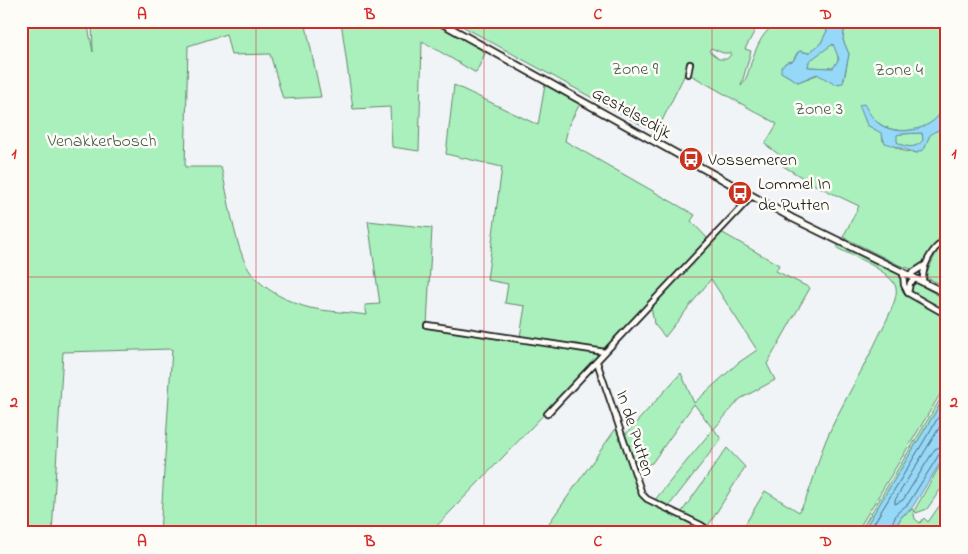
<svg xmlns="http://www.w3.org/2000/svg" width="968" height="554" font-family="'Indie Flower',sans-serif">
	<rect width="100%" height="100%" fill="#f0f4f7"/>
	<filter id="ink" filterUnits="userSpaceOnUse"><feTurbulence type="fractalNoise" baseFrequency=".02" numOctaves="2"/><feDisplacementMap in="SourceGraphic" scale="10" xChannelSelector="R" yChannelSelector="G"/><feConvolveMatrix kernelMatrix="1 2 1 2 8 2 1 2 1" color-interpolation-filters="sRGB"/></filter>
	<g filter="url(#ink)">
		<path fill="#a9f0bc" stroke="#62866c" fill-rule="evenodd" d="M 21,21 L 87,21 L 93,52 L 92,21 L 305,21 L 321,97 L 283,99 L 270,54 L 231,55 L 226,34 L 188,46 L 185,167 L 221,167 C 228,194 235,251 251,273 C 264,290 290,303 310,308 C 328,312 348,312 367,315 L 365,305 L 380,304 L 368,221 L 432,228 L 427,326 L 601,353 L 601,355 L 430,533 L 160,533 L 172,349 L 63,352 L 52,533 L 21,533 Z
			M 341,21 L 432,21 L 486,51 L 476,73 L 422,41 L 419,151 L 392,147 L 390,107 L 353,109 Z
			M 453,21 L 760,21 L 745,49 L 751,51 L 741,86 C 748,78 749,68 753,57 C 769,13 786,21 827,21 L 827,31 L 821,43 L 809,53 L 801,51 L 797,53 L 793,61 L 785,63 L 781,72 L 798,82 L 819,74 L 839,84 L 844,80 L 849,54 L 843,40 L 845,21 L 947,21 L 947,87 C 939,95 946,104 940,113 C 930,131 897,136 880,124 C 872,120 866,111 860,105 L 867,125 L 882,133 L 883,141 L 904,151 L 917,153 L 925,148 C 931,127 934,135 947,125 L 947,226 L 924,262 L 914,270 L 899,265 L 843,237 L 859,206 L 815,185 L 783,166 L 786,160 L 765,144 L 777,124 L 691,75 L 685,74 L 656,133 ZM 711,48 L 723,53 L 732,53 L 727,59 L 719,59 L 709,51 Z
			M 831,45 L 834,45 C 838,55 841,59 833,68 L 808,67 L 809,61 Z
			M 454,85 L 538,125 L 545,85 L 580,104 L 569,124 L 565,141 L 695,215 L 691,221 L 709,240 L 606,350 L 520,337 L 525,306 L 505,303 L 508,284 L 487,280 L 502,167 L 446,154 Z
			M 922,133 L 923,140 C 916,149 907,148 897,142 L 896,135 L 900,134 Z
			M 721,232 L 779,265 L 776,271 L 810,288 L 767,364 L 775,380 L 740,399 L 714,429 L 721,439 L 668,507 L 654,501 L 713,429 L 694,404 L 652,463 L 636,467 L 624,436 L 681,373 L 694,403 L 738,363 L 757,350 L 711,279 L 665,337 L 654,324 L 651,306 Z
			M 839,244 L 899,274 L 907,295 L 947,317 L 947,383 L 856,533 L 740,533 L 765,491 L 799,512 C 813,489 816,464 826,440 C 840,407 859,377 875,344 C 880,332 899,300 896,288 C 892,271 852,256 837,248 Z
			M 942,248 L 947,252 L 947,287 L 927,278 L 926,274 L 938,249 Z
			M 916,283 L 947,300 L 947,312 L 913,294 L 910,288 Z
			M 947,388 L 947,393 L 862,533 L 859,533 Z
			M 617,427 L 640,496 L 645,501 L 708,533 L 542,533 Z
			M 727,448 L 745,467 L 708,526 L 681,513 Z
			M 947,453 L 947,480 L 927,509 L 916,513 L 915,509 Z
			M 947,495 L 947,533 L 892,533 L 902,516 L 913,509 L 915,519 L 920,523 L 924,518 L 928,522 Z"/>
		<path fill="#95d8f7" stroke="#658d9f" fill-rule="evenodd" d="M 827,21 L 845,21 L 843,40 L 849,54 L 843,83 L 834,84 L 817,74 L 798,82 L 781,72 L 781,67 L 787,62 L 793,61 L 799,51 L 809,53 L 821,43 L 827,31 ZM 833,44 L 839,59 L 833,68 L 808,67 L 809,61 Z
			M 947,87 L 947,125 C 934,135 931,127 925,148 L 917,153 L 885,143 L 881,133 L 867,125 L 859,105 L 864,104 C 868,111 873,120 881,125 C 898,136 930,131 941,112 C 946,104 939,95 947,87 ZM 922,133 L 923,140 C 916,149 907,148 897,142 L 897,135 L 900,134 Z
			M 947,393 L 947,452 L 912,508 L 902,516 L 892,533 L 862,533 Z"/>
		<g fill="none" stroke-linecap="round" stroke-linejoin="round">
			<path stroke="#4c6774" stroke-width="1" d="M 947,415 L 895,500 L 895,504 L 903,500 L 935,449 L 947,444
				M 868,533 L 947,403
				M 888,533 L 897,513 L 908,504 L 940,453 L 947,450"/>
			<g stroke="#1c1c1c" stroke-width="8">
				<path id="minor" d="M 688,74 L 690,64
					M 903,272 L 904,285 L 908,293 L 947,315
					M 909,275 L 925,265
					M 923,282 C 922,267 931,248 945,241 L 947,233
					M 908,293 L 910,283 L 916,279
					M 427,325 L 605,352
					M 597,362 L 642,494 L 647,499 L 701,525 L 712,533
					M 547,414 L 752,196"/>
			</g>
			<g stroke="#1c1c1c" stroke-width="9">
				<path id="secondary" d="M 438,21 L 792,218 L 947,294"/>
			</g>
			<use href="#minor" stroke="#fdfcf7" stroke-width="4.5"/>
			<use href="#secondary" stroke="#fdfcf7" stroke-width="5.5"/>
		</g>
	</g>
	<path fill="none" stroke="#d62828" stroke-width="1" stroke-opacity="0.55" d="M 256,21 L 256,533M 484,21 L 484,533M 712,21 L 712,533M 21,277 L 947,277"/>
	<defs>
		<g id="bus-disc" transform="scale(1.25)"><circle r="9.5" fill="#c8321e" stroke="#fdfcf7"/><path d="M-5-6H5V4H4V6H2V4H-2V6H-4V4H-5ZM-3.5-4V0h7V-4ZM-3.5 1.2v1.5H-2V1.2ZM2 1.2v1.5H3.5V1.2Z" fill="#fff"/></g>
	</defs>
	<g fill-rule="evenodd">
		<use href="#bus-disc" x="691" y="159"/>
		<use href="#bus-disc" x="740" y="193"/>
	</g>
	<g text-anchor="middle" stroke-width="5" stroke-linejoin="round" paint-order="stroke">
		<g font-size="18" fill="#465c4c" stroke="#fdfcf7">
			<text x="635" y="74">Zone 9</text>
			<text x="899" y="75">Zone 4</text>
			<text x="819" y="114">Zone 3</text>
			<text x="102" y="146">Venakkerbosch</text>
		</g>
		<g font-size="18" fill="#1c1c1c" stroke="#fdfcf7">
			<text transform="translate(632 112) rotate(29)" y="6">Gestelsedijk</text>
			<text transform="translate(636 433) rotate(72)" y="6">In de Putten</text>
		</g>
		<g font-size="18" fill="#1c1c1c" stroke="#fdfcf7" text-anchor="start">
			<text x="708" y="165">Vossemeren</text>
			<text x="758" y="189">Lommel In<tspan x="758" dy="21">de Putten</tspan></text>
		</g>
	</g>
	<rect width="968" height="554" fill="none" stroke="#fdfcf7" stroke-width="55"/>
	<rect x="28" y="28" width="912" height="498" fill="none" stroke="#d62828" stroke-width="2"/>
	<g font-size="16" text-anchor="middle" font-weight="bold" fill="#d62828">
		<text x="142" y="19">A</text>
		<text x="370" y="19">B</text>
		<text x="598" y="19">C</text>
		<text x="826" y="19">D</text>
		<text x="14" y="158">1</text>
		<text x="954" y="158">1</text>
		<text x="14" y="407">2</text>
		<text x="954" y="407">2</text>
		<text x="142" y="546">A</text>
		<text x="370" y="546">B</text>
		<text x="598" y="546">C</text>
		<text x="826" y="546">D</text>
	</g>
</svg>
